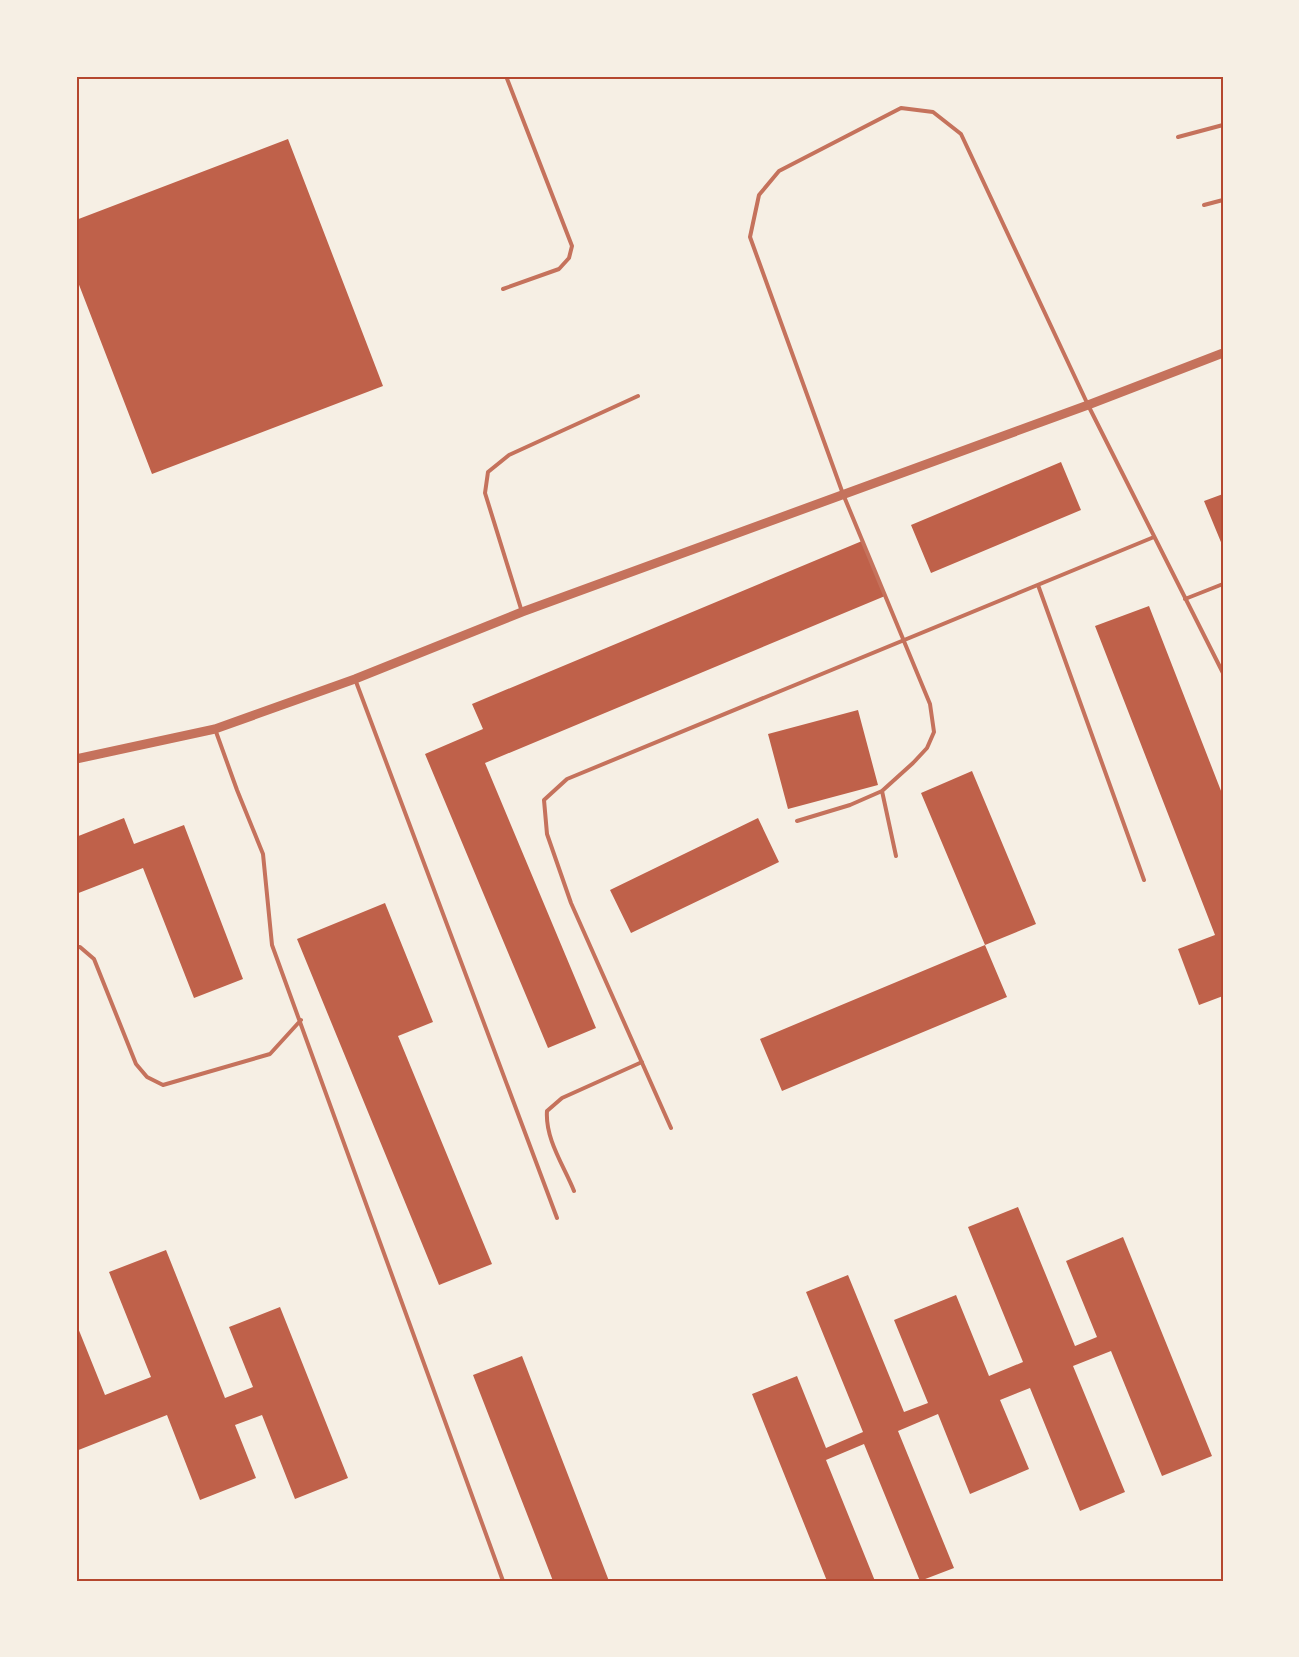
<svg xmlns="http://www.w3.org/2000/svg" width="1299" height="1657" font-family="'Exo 2',sans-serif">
	<rect width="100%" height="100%" fill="#f6efe4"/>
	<path fill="#bf614a" d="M 288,139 L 383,386 L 152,474 L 76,277 L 76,220 Z
		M 1061,462 L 1081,510 L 931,573 L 911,525 Z
		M 1223,494 L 1223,547 L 1204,501 Z
		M 862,541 L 885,596 L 485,763 L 596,1028 L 548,1048 L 425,754 L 483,729 L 472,704 Z
		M 1149,606 L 1223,796 L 1223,996 L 1199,1005 L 1178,949 L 1215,935 L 1095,626 Z
		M 858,710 L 878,785 L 788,809 L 768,734 Z
		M 972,771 L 1036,924 L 985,945 L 1007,997 L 782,1091 L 760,1039 L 985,945 L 921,793 Z
		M 124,818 L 134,844 L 184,825 L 243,979 L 194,998 L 143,868 L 76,894 L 76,837 Z
		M 758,818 L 779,862 L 631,933 L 610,890 Z
		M 385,903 L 433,1022 L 398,1036 L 492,1264 L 439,1285 L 297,939 Z
		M 1018,1207 L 1075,1346 L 1097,1337 L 1066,1261 L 1123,1237 L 1212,1456 L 1162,1476 L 1111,1351 L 1073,1366 L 1125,1492 L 1080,1511 L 1030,1388 L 1000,1400 L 1029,1469 L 970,1494 L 938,1414 L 898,1431 L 954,1568 L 920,1581 L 864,1444 L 826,1460 L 875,1581 L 827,1581 L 752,1394 L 797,1376 L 826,1448 L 863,1432 L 806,1292 L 848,1275 L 904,1412 L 928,1403 L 894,1320 L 956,1295 L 989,1376 L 1023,1362 L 968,1227 Z
		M 166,1250 L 225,1398 L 253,1387 L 229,1327 L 280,1307 L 348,1478 L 295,1499 L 262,1415 L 235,1425 L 256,1478 L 200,1500 L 167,1415 L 76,1451 L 76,1323 L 105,1395 L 151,1377 L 109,1272 Z
		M 522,1356 L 609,1581 L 553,1581 L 473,1375 Z"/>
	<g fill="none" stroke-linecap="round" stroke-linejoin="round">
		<path stroke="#c5725c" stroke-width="4" d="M 1178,137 L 1223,125
			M 1204,205 L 1223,200
			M 503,289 L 559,269 L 569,258 L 572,246 L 506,76
			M 1038,585 L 1144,880
			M 1185,599 L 1223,584
			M 522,612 L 485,493 L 488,472 L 509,455 L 638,396
			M 355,679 L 557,1218
			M 215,729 L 237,790 L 263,854 L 272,945 L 503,1581
			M 882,791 L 896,856
			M 797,821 L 850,805 L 882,791 L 913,763 L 927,748 L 934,732 L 930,704 L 843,494 L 750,237 L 759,195 L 779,171 L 901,108 L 933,112 L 961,134 L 1088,405 L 1223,673
			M 76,947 L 80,947 L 94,959 L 136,1064 L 147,1077 L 163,1085 L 270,1054 L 301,1020
			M 671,1128 L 571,903 L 547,834 L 544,800 L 567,779 L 1154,537
			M 574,1191 C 564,1166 545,1139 547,1111 L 562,1098 L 642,1062"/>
		<path stroke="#c5725c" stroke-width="9" d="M 76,759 L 215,729 L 355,679 L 522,612 L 1088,405 L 1223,353"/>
	</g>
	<rect width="1299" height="1657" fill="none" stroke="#f6efe4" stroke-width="155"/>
	<rect x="78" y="78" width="1144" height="1502" fill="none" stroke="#b5482f" stroke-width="2"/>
</svg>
